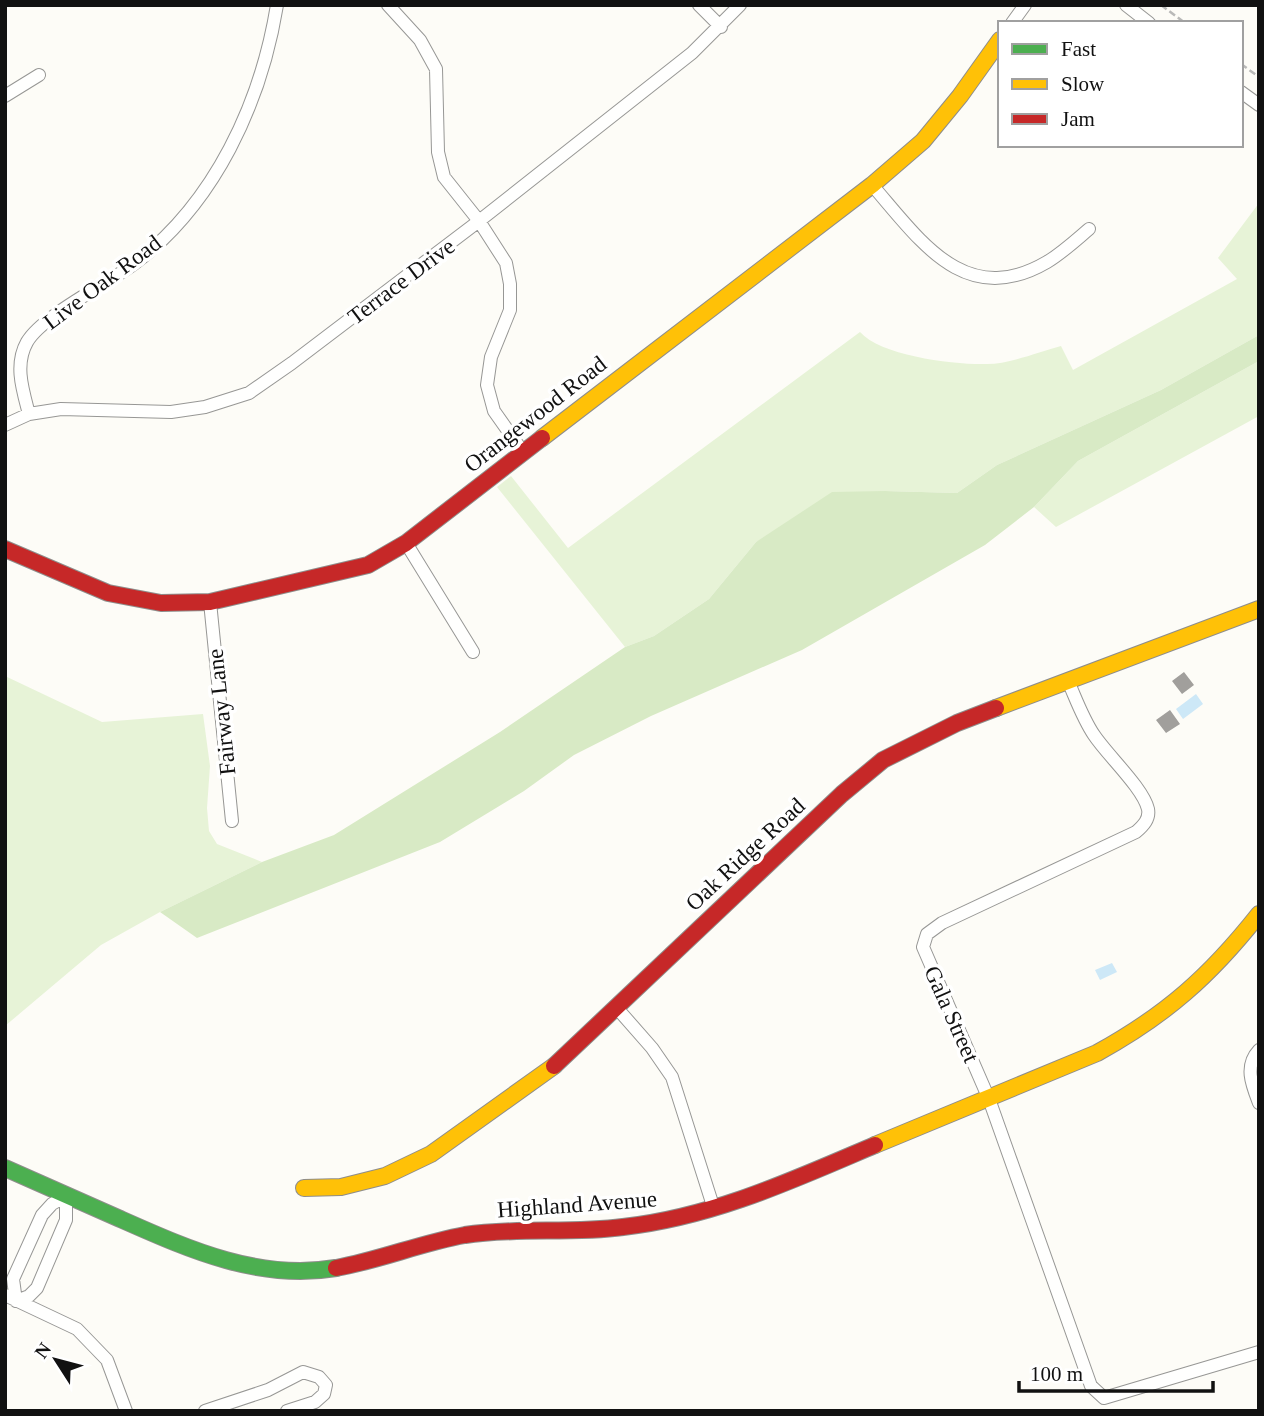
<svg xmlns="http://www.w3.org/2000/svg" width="1264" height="1416" font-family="Georgia,serif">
	<rect width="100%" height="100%" fill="#fdfcf7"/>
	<path fill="#e7f3d7" d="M 1259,203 L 1259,335 L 1161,390 L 997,465 L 957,493 L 885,491 L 756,542 L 709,599 L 654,636 L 625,647 L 497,487 L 511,476 L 568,548 L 860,332 C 881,356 955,365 987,364 C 1009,364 1039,352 1061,346 L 1073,370 L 1237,279 L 1218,258 Z
		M 1259,361 L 1259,416 L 1056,527 L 1034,507 L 1078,461 Z
		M 5,676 L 102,722 L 203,714 L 210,766 L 207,808 L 209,831 L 217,844 L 262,862 L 160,912 L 101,945 L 5,1026 Z"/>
	<path fill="#d8eac5" d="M 1259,335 L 1259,361 L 1078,461 L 1034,507 L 985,545 L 802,650 L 651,716 L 574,755 L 524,791 L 440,842 L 197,938 L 160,912 L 262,862 L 334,835 L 500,732 L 625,647 L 654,636 L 709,599 L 756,542 L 832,492 L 885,491 L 957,493 L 997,465 L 1161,390 Z"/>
	<path fill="#cde8f7" d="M 1196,694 L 1203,704 L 1183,719 L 1176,709 Z
		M 1112,963 L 1117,972 L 1100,980 L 1095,970 Z"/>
	<path fill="#a19f9c" d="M 1184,672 L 1194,685 L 1182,694 L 1172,681 Z
		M 1170,710 L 1180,724 L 1166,733 L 1156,720 Z"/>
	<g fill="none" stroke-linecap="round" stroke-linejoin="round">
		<g stroke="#979795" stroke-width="14">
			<path id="street" d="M 388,5 L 420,40 L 436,69 L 438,152 L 444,177 L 479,221 L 506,263 L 510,284 L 510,310 L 491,357 L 487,385 L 494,411 L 523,452
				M 699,5 L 721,27
				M 1126,5 L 1149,23
				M 1012,23 L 1025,5
				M 1241,92 L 1259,105
				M 5,96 L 39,75
				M 872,185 C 920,240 965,310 1047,262 C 1062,253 1076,240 1089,229
				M 29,414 C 23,391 14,365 27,342 C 42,316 107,284 134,264 C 215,203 261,103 277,5
				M 5,425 L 29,414 L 61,409 L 171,412 L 205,407 L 249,393 L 292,363 L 479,221 L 692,53 L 740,5
				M 406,543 L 473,652
				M 210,602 L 232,821
				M 1068,681 C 1076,699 1083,719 1094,735 C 1108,756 1143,788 1148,809 C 1150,819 1143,826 1136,832 L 942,923 L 927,934 L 923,947 L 989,1099 L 1091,1386 L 1104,1398 L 1259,1352
				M 616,1007 L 652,1048 L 672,1077 L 714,1209
				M 1259,1050 C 1244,1066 1252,1085 1259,1103
				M 66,1196 L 66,1220 L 37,1288 L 29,1296 L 16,1301 L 13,1279 L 42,1215 L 52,1204 Z
				M 5,1295 L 77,1329 L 107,1360 L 126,1411
				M 205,1411 L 268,1390 L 303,1372 L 319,1377 L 326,1385 L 324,1394 L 315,1402 L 287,1411"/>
		</g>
		<g stroke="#8e8d8b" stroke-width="18">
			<path id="fast" d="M 5,1168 C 43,1185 81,1202 118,1218 C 188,1249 258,1281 336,1268"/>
		</g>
		<g stroke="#8e8d8b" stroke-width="18">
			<path id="slow" d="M 542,438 L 872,185 L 923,141 L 960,96 L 1000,40
				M 996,708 L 1259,609
				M 875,1145 L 1097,1053 C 1166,1015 1210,976 1259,914
				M 304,1188 L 341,1187 L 385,1176 L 431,1154 L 554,1066"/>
		</g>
		<g stroke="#8e8d8b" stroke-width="18">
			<path id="jam" d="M 5,549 L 108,593 L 161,603 L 210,602 L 368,565 L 406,543 L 542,438
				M 554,1066 L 842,794 L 883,760 L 957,723 L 996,708
				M 336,1268 C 380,1260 421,1243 465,1235 C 517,1227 571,1234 623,1227 C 713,1217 793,1180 875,1145"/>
		</g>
		<path stroke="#b9b9b8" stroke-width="2.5" stroke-dasharray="7 3.5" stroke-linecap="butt" d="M 1161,5 L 1185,23
			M 1241,64 L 1259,77"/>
		<use href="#street" stroke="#fffffe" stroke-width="12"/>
		<use href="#fast" stroke="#4caf50" stroke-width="16"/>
		<use href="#slow" stroke="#ffc107" stroke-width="16"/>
		<use href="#jam" stroke="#c62828" stroke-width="16"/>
	</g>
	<g text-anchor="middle" stroke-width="7" stroke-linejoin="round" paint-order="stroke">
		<g font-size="23" fill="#111" stroke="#fff">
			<text transform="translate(401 281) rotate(-37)" y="8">Terrace Drive</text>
			<text transform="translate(102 282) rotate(-37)" y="8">Live Oak Road</text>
			<text transform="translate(535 414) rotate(-38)" y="8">Orangewood Road</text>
			<text transform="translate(221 712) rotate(-96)" y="8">Fairway Lane</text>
			<text transform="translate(745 854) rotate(-43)" y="8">Oak Ridge Road</text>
			<text transform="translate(952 1014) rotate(66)" y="8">Gala Street</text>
			<text transform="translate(577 1204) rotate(-4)" y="8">Highland Avenue</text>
		</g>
	</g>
	<rect width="1264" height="1416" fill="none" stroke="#111111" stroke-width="14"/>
	<rect x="998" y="21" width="245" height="126" fill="#ffffff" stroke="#a0a0a0" stroke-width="2"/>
	<rect x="1012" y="44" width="35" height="10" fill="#4caf50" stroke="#a0a0a0" stroke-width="2"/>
	<text x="1061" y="56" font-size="21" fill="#111111">Fast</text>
	<rect x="1012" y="79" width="35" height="10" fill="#ffc107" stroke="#a0a0a0" stroke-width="2"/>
	<text x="1061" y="91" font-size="21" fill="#111111">Slow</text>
	<rect x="1012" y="114" width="35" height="10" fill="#c62828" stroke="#a0a0a0" stroke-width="2"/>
	<text x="1061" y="126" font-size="21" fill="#111111">Jam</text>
	<g transform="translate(56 1360) rotate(306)" stroke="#ffffff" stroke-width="5" paint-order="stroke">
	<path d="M0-5L12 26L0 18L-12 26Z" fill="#111111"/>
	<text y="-10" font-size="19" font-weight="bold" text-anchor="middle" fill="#111111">N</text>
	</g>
	<path d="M1019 1381v10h194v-10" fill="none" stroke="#111111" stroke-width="3.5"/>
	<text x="1030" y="1381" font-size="21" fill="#111111" stroke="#ffffff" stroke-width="5" paint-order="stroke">100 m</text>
</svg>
